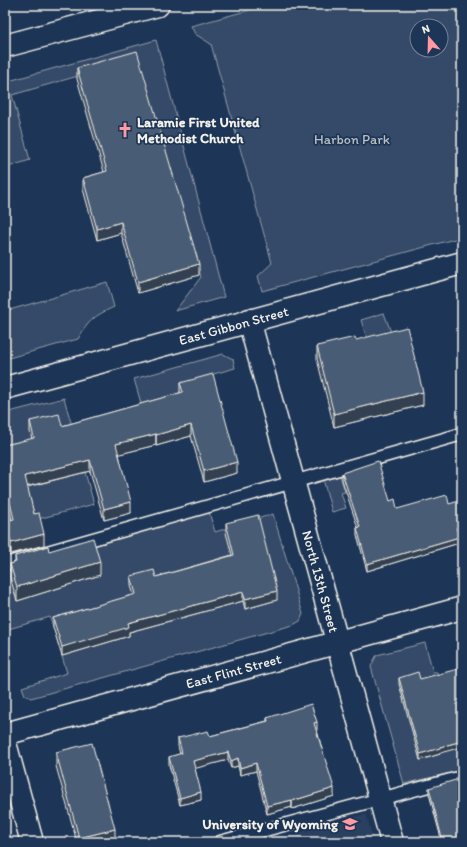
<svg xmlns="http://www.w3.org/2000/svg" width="467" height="847" font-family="Itim,sans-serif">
	<rect width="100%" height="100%" fill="#1d3557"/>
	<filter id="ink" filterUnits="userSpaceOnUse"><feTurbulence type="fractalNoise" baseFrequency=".025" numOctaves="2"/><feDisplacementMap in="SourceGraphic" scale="8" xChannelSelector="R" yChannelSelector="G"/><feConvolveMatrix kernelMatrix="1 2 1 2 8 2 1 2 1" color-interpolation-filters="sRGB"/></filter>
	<g filter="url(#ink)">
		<path fill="#2a4060" d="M 366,814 L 374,842 L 300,842 L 297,833 Z"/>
		<path fill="#354a67" stroke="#949ea8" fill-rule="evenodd" d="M 268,5 L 462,5 L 462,237 L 262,291 L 258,276 L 272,263 L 211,44 L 195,34 L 191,26 ZM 417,26 L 441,26 L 441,50 L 417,50 Z
			M 156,40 L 224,297 L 175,311 L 201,277 L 137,59 L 12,95 L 30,160 L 5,168 L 5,82 Z
			M 107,282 L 114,307 C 94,316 89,320 78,339 L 5,359 L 5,308 L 6,311 Z
			M 384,313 L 392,335 L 368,342 L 361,320 Z
			M 223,354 L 233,359 L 235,368 L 203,377 L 205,385 L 179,392 L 180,401 L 143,410 L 134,379 Z
			M 64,398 L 94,504 L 5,528 L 5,413 Z
			M 340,475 L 345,492 L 341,493 L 346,508 L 332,512 L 323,479 Z
			M 209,512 L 215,532 L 273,514 L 303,614 L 300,621 L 293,625 L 31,698 L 25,695 L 22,687 L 67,673 L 50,617 L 5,630 L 5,572 Z
			M 425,643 L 433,672 L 437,672 L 462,764 L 462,770 L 404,784 L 371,667 L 374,660 L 377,655 Z"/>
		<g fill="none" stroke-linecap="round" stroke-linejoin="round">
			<g stroke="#f4f1e8" stroke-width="15">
				<path id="service" d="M 5,564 L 462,434
					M 220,842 L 462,777"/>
			</g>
			<g stroke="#f4f1e8" stroke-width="25">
				<g id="minor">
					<path id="s1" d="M 249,320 L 392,842"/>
					<path id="s2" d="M 5,388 L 462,263"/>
					<path id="s3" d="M 5,734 L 462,608"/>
					<path d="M 5,743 L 32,842"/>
				</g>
			</g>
			<g stroke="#f4f1e8" stroke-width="25">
				<path id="secondary" d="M 5,46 L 158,5"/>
			</g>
			<use href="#service" stroke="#1d3557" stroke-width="12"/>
			<use href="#minor" stroke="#1d3557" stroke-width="22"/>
			<use href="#secondary" stroke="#1d3557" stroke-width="22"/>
		</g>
		<path fill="#3e4e64" stroke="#f4f1e8" d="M 77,68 L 199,275 L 138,293 L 121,233 L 97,240 L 83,189 L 83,178 L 104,172 L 77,79 Z
			M 462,312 L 462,335 L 459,323 L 459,313 Z
			M 356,340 L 423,405 L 334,427 L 317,359 L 317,346 Z
			M 180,383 L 237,473 L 204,482 L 191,436 L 156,446 L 156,445 L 119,454 L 131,513 L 104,520 L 90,471 L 27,487 L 34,514 L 44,545 L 11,554 L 6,532 L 6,521 L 12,520 L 5,493 L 5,445 L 32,439 L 30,432 L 30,421 L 62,426 L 180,393 Z
			M 342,473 L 390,501 L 397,509 L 458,534 L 459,543 L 367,571 L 357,535 L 357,528 L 358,528 L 342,480 Z
			M 226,523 L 277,600 L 245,609 L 243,601 L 129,632 L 129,636 L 62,656 L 53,627 L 53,618 L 134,595 L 131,586 L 131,576 L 156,577 L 232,555 L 226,533 Z
			M 49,551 L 100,575 L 17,601 L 10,577 L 10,564 L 15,562 L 15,556 Z
			M 399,678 L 440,753 L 440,754 L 420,760 L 399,684 Z
			M 267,718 L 317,730 L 334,796 L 292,809 L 292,807 L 267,814 L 256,771 L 240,775 L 238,766 L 231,768 L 228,760 L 195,768 L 201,800 L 180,805 L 169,765 L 169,757 L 180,754 L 178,746 L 178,738 L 210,736 L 267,721 Z
			M 56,752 L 115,842 L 77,842 L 56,766 Z
			M 429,788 L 462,842 L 442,842 L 429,794 Z"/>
		<path fill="#324051" stroke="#f4f1e8" d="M 121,222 L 121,233 L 97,240 L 97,229 Z
			M 199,264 L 199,275 L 138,293 L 138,282 Z
			M 423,392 L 423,405 L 334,427 L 334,414 Z
			M 191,425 L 191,436 L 156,446 L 156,435 Z
			M 156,434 L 156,445 L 116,455 L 116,444 Z
			M 90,460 L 90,471 L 25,487 L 25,476 Z
			M 237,462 L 237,473 L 204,482 L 204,471 Z
			M 131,502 L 131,513 L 104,520 L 104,509 Z
			M 462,526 L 462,533 L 456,534 L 456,528 Z
			M 44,534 L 44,545 L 11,554 L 11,543 Z
			M 459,537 L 459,543 L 367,571 L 367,564 Z
			M 100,562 L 100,575 L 17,601 L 17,587 Z
			M 277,591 L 277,600 L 245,609 L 245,599 Z
			M 243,592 L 243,601 L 129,632 L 129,636 L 62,656 L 62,647 L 128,623 Z
			M 317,722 L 317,730 L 314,731 L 314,723 Z
			M 462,741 L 462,747 L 440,753 L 440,754 L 420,760 L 420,754 L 440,747 Z
			M 228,752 L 228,760 L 193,769 L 193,761 Z
			M 238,758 L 238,766 L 231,768 L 231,761 Z
			M 256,763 L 256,771 L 240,775 L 240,768 Z
			M 334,788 L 334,796 L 292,809 L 292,801 Z
			M 201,792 L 201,800 L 180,805 L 180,798 Z
			M 292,800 L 292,807 L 267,814 L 267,806 Z
			M 115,829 L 115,842 L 79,842 L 79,838 Z"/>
		<path fill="#485b74" stroke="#f4f1e8" d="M 137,51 L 199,264 L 138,282 L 121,222 L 97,229 L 83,178 L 107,171 L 77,68 Z
			M 462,312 L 462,325 L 459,313 Z
			M 407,327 L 423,392 L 334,414 L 317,346 L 355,337 L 356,340 Z
			M 213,374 L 237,462 L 204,471 L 191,425 L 156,435 L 156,434 L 116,444 L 131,502 L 104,509 L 90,460 L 25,476 L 34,514 L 39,513 L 44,534 L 11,543 L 6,521 L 14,519 L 5,482 L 5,445 L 34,438 L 30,421 L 59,414 L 62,426 L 183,392 L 180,383 Z
			M 378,461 L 390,501 L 395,499 L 397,509 L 447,495 L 449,504 L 462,500 L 462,526 L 456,528 L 459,537 L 367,564 L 357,528 L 360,527 L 342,473 Z
			M 258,515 L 277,591 L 245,599 L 243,592 L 128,623 L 129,627 L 62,647 L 53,618 L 136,594 L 131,576 L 154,570 L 156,577 L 234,555 L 226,523 Z
			M 93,538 L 100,562 L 17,587 L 10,564 L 16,562 L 15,556 L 48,546 L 49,551 Z
			M 462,668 L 462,741 L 440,747 L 440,748 L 420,754 L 399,678 L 418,672 L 420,679 Z
			M 311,704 L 317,722 L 314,723 L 334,788 L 292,801 L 292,800 L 267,806 L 256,763 L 240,768 L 238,758 L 231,761 L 228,752 L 193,761 L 201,792 L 180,798 L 169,757 L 182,753 L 178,738 L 208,731 L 210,736 L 268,721 L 267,718 Z
			M 92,743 L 115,829 L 79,838 L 56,752 Z
			M 462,778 L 462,842 L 443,842 L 429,788 Z"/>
	</g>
	<defs>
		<g id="church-bare" transform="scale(1.2)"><path d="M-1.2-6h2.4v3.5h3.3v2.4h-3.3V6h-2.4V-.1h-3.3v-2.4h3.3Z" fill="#ff9aa2" stroke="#1d3557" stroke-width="2.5" paint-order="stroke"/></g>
		<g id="university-bare" transform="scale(1.2)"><path d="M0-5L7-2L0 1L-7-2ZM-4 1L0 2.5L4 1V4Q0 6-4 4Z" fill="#ff9aa2" stroke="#1d3557" stroke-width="2.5" paint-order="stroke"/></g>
	</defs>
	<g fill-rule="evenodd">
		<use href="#church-bare" x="125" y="130"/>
		<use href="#university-bare" x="350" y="824"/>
	</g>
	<g text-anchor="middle" stroke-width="3.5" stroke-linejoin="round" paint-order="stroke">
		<g font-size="14" font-weight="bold" fill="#f4f1e8" stroke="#1d3557" text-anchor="start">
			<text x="137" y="127">Laramie First United<tspan x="137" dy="16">Methodist Church</tspan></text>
			<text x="338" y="829" text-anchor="end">University of Wyoming</text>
		</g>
		<g font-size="14" fill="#bbbfc1" stroke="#1d3557">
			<text x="352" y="144">Harbon Park</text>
		</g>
		<g font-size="14" fill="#f4f1e8" stroke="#1d3557">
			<text dy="5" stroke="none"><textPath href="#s2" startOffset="237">East Gibbon Street</textPath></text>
			<text dy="5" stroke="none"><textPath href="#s1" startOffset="271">North 13th Street</textPath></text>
			<text dy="5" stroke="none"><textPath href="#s3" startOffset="237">East Flint Street</textPath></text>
		</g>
	</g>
	<rect width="467" height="847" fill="none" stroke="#1d3557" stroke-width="20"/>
	<rect x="10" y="10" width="447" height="827" fill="none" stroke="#f4f1e8" stroke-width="1.5" filter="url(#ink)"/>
	<g transform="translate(429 38) rotate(340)"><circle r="19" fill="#1d3557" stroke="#738091"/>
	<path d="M0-3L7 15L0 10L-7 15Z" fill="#ff9aa2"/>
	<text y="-6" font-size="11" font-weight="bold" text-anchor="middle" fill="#f4f1e8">N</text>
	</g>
</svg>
